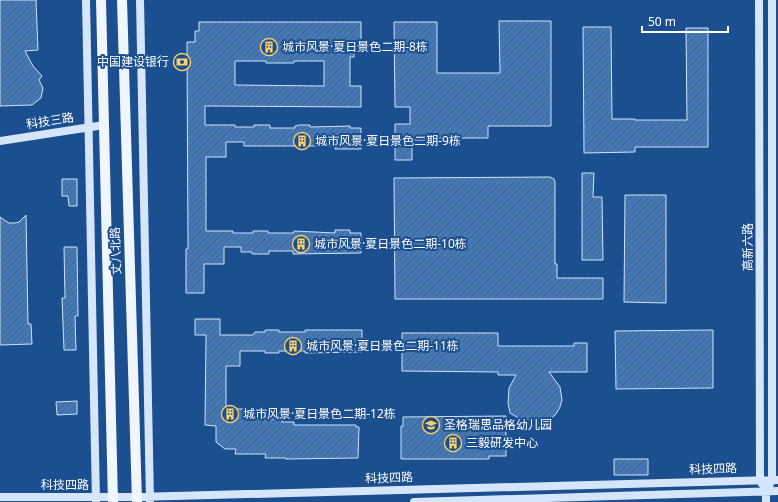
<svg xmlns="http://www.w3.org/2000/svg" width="778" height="502" font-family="'Noto Sans','Noto Sans SC',sans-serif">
	<defs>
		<pattern id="building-hatch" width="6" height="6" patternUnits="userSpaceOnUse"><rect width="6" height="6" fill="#4478b7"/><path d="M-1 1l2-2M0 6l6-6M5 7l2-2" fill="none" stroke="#486282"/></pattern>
	</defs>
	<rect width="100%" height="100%" fill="#1b4f8f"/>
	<path fill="url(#building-hatch)" stroke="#cfe3fa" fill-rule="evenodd" d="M 0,0 L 36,0 L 38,50 L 25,51 L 33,66 L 42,76 L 39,80 L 43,88 L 41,98 L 32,105 L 0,106 Z
		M 499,21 L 551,21 L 551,126 L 488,126 L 488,138 L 425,138 L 425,140 L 412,140 L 412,160 L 395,160 L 395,124 L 410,124 L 410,107 L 395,107 L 394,22 L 437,22 L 437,73 L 500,73 Z
		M 199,22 L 361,22 L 361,44 L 354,44 L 354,57 L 350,57 L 350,86 L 361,86 L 361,107 L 205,106 L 205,125 L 235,125 L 235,127 L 254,127 L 254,125 L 270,125 L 270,128 L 295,128 L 295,126 L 299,125 L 310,125 L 310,127 L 350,126 L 350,128 L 361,128 L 361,149 L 335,149 L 335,146 L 244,146 L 244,142 L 226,142 L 226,157 L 206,157 L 206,231 L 233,231 L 233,233 L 253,233 L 253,231 L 268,231 L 268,233 L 294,233 L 294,231 L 335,233 L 335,230 L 350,230 L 350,233 L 361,233 L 361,253 L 293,254 L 293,251 L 269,251 L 269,254 L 252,254 L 252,252 L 241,252 L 241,247 L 224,247 L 224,264 L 204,264 L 204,293 L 186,293 L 186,249 L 188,249 L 187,42 L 195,42 L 195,31 L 199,31 ZM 235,61 L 266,61 L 266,63 L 294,63 L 294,61 L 324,61 L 324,86 L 235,85 Z
		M 583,27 L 611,27 L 612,119 L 635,119 L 635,120 L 687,120 L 686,28 L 708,28 L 708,147 L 635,147 L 635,152 L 584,153 Z
		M 582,173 L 594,173 L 593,197 L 602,197 L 603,260 L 582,260 Z
		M 550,177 L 554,179 L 555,182 L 555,264 L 557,264 L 557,278 L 603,278 L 603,299 L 395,299 L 394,178 Z
		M 62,179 L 77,179 L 77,206 L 69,206 L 68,196 L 62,196 Z
		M 625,195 L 666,195 L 666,303 L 624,302 Z
		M 26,215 L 28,324 L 31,324 L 32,344 L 0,345 L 0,217 L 9,223 L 15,223 L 19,222 Z
		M 64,247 L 77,247 L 78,316 L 75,316 L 76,350 L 64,350 L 62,298 L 65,298 Z
		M 195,319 L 220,319 L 220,335 L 253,335 L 255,332 L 265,332 L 265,330 L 279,330 L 279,332 L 305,332 L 305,330 L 362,330 L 362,352 L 305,353 L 305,351 L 279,351 L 279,353 L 265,353 L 265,351 L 240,351 L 240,366 L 226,366 L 226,409 L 244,409 L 244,411 L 254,411 L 254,418 L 257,418 L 257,419 L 282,419 L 282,422 L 294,422 L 294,425 L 356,425 L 356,427 L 359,427 L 358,458 L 286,459 L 286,458 L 265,458 L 266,454 L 235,454 L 236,449 L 225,449 L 216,442 L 216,426 L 205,425 L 206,335 L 195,335 Z
		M 713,330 L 713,388 L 616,389 L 615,331 Z
		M 402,333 L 498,333 L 498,346 L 574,346 L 574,343 L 587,343 L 587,372 L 549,372 L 560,387 L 562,400 L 560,407 L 556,414 L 546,423 L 536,425 L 528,424 L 510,413 L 508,403 L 509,388 L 516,375 L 498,375 L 498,372 L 402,371 Z
		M 77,401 L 77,414 L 57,415 L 56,402 Z
		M 506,416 L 506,456 L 489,456 L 489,459 L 401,459 L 401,426 L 403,426 L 403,417 Z
		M 614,459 L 648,459 L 648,475 L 614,475 Z"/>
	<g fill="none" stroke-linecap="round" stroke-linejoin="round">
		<path stroke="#d6e6fa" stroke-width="8" d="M 86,0 L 96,501
			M 140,0 L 150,501
			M 759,0 L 760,480 L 762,484
			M 0,141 L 104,125
			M 0,497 L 137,497 L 778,480
			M 414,502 L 778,491
			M 766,502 L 766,492 L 772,480 L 772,0"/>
		<path stroke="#f0f6ff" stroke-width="10" d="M 101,0 L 113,502
			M 122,0 L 137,502"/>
	</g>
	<defs>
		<g id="building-ring" transform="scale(0.9)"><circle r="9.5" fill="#1b4f8f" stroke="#ffd166" stroke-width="1.5"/><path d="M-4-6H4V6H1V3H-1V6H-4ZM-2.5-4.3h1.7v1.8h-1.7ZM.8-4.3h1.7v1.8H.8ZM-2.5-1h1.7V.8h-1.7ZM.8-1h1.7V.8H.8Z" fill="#ffd166"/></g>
		<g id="bank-ring" transform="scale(0.9)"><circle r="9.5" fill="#1b4f8f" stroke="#ffd166" stroke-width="1.5"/><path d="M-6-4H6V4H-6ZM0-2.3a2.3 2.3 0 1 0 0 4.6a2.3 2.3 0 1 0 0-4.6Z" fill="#ffd166"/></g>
		<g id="school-ring" transform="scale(0.9)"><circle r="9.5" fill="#1b4f8f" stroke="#ffd166" stroke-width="1.5"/><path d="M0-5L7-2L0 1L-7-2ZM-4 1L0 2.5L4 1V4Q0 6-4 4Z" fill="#ffd166"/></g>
	</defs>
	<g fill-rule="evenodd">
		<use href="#building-ring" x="269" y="47"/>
		<use href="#bank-ring" x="182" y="62"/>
		<use href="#building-ring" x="302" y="141"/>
		<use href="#building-ring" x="301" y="244"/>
		<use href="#building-ring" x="293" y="346"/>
		<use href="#building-ring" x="230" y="414"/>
		<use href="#school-ring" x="431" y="425"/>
		<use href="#building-ring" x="453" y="443"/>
	</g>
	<g text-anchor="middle" stroke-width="4" stroke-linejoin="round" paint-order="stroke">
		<g font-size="12" fill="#fff" stroke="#1b4f8f" text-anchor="start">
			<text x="282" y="51">城市风景·夏日景色二期-8栋</text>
			<text x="169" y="66" text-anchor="end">中国建设银行</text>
			<text x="315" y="145">城市风景·夏日景色二期-9栋</text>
			<text x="314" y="248">城市风景·夏日景色二期-10栋</text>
			<text x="306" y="350">城市风景·夏日景色二期-11栋</text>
			<text x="243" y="418">城市风景·夏日景色二期-12栋</text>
			<text x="444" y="429">圣格瑞思品格幼儿园</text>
			<text x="466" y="447">三毅研发中心</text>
		</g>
		<g font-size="12" fill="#fff" stroke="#1b4f8f">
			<text transform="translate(50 121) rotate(-9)" y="4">科技三路</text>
			<text transform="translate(748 247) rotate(-90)" y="4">高新六路</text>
			<text transform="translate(116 251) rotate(-92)" y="4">丈八北路</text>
			<text transform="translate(713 469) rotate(-2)" y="4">科技四路</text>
			<text transform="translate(389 478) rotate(-2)" y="4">科技四路</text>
			<text x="65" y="489">科技四路</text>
		</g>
	</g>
	<path d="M642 26v6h86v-6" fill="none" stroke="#ffffff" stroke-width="2"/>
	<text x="648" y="26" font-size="12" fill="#ffffff" stroke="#1b4f8f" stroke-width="3" paint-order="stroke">50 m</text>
</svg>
